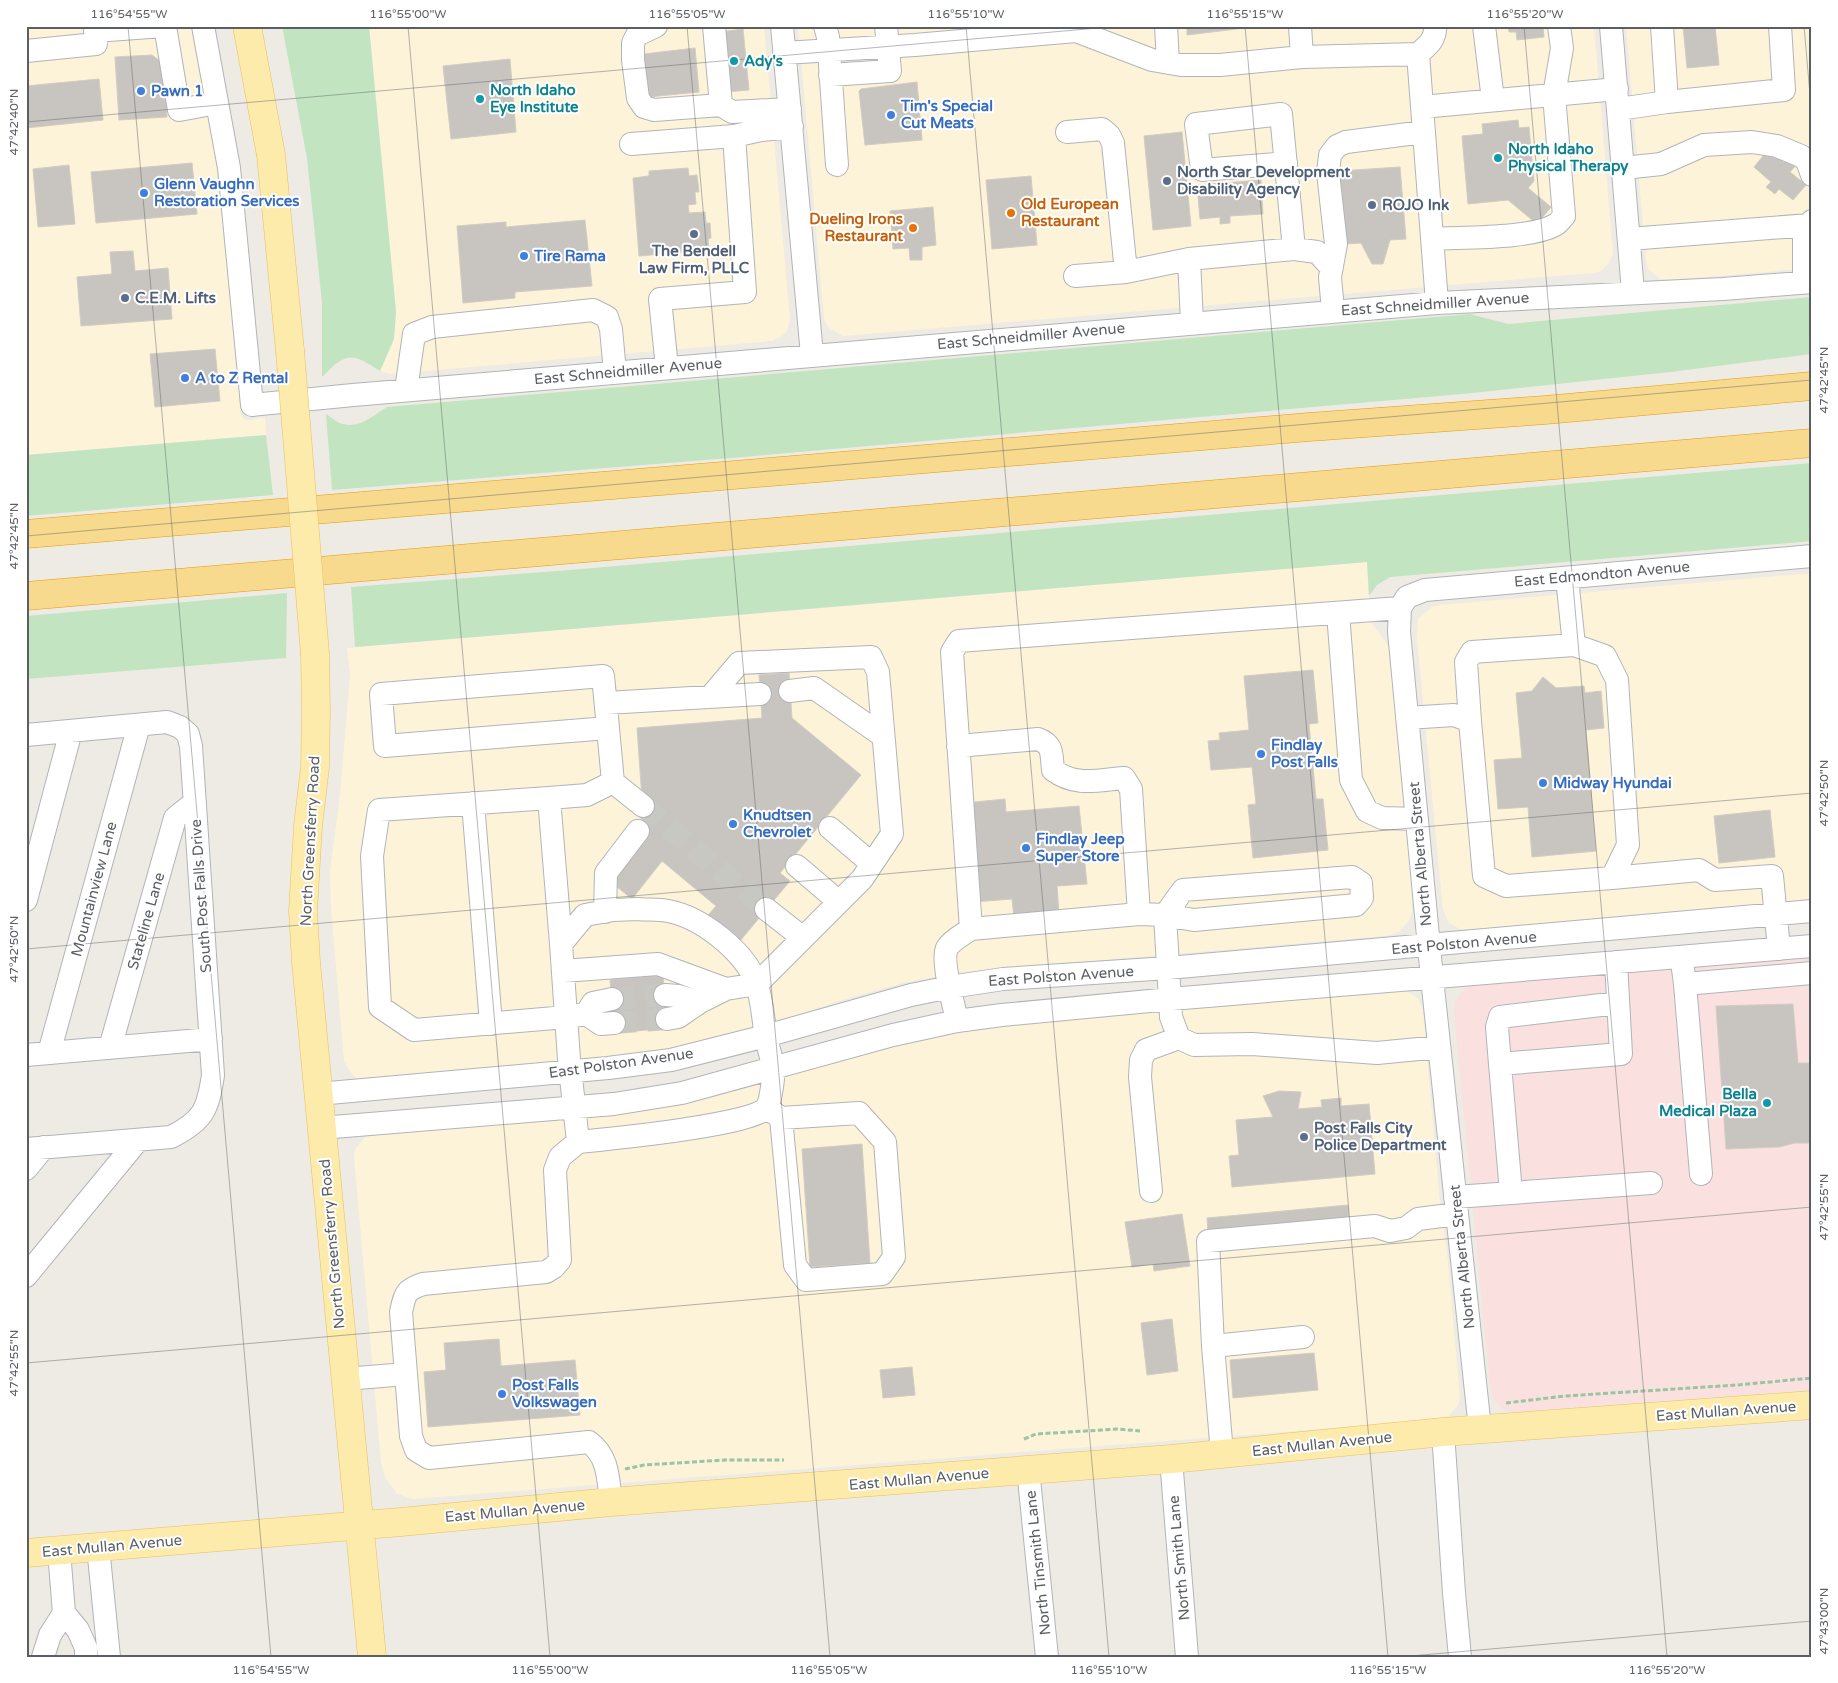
<svg xmlns="http://www.w3.org/2000/svg" width="1838" height="1683" font-family="'Varela Round',sans-serif">
	<rect width="100%" height="100%" fill="#edebe3"/>
	<path fill="#fcf3d9" d="M 26,26 L 191,26 L 219,175 L 241,415 L 244,419 L 249,420 L 265,417 L 266,435 L 26,455 Z
		M 369,26 L 764,26 L 790,320 L 787,331 L 782,336 L 772,341 L 391,374 L 380,371 L 394,339 L 396,312 Z
		M 798,26 L 1594,26 L 1613,254 L 1608,264 L 1601,271 L 1594,273 L 843,336 L 828,327 L 824,319 Z
		M 1626,26 L 1812,26 L 1812,268 L 1670,280 L 1660,279 L 1648,269 L 1646,261 Z
		M 1367,562 L 1369,596 L 1367,607 L 1370,621 L 1390,648 L 1412,892 L 1412,912 L 1408,922 L 1399,932 L 1386,936 L 962,972 L 903,983 L 845,999 L 776,1023 L 718,1038 L 646,1053 L 590,1061 L 369,1079 L 356,1078 L 349,1070 L 344,1061 L 331,909 L 330,871 L 340,795 L 350,674 L 347,648 Z
		M 1812,573 L 1812,901 L 1469,930 L 1460,929 L 1449,923 L 1443,910 L 1417,639 L 1418,619 L 1432,607 L 1439,605 Z
		M 1400,990 L 1409,992 L 1418,999 L 1423,1010 L 1441,1214 L 1447,1251 L 1460,1398 L 1458,1405 L 1449,1416 L 1440,1420 L 413,1499 L 397,1494 L 385,1477 L 381,1463 L 354,1157 L 355,1149 L 365,1137 L 374,1134 L 723,1092 L 792,1075 L 884,1047 L 989,1026 Z"/>
	<path fill="#fae1df" d="M 1812,956 L 1812,1390 L 1513,1412 L 1504,1410 L 1493,1398 L 1490,1386 L 1454,1012 L 1455,1002 L 1460,994 L 1467,987 L 1480,983 Z"/>
	<path fill="#c2e4c0" d="M 282,26 L 369,26 L 396,312 L 394,339 L 380,371 C 352,352 346,352 322,377 L 322,303 L 307,158 Z
		M 1812,297 L 1812,354 L 1670,372 L 1462,394 L 743,457 L 332,490 L 326,414 C 331,417 337,423 343,424 C 359,429 374,415 387,407 L 1470,314 L 1508,324 Z
		M 266,435 L 273,495 L 26,516 L 26,455 Z
		M 1812,463 L 1812,541 L 1390,577 L 1377,585 L 1369,596 L 1367,562 L 355,647 L 351,587 L 570,570 Z
		M 287,593 L 286,658 L 26,679 L 26,616 Z"/>
	<path fill="#c8c5c0" stroke="#d2ccc2" d="M 1187,26 L 1253,26 L 1253,27 L 1187,35 Z
		M 1508,26 L 1543,26 L 1544,37 L 1517,40 L 1516,32 L 1509,32 Z
		M 1683,26 L 1715,26 L 1719,65 L 1687,68 Z
		M 743,29 L 749,90 L 726,92 L 720,32 Z
		M 695,48 L 699,92 L 648,97 L 644,54 Z
		M 152,55 L 164,64 L 167,117 L 119,120 L 115,57 Z
		M 510,59 L 516,132 L 451,139 L 443,66 Z
		M 99,79 L 103,120 L 26,128 L 26,86 Z
		M 917,82 L 922,140 L 865,145 L 859,91 L 861,89 Z
		M 1518,120 L 1519,128 L 1529,127 L 1534,181 L 1528,188 L 1551,207 L 1537,224 L 1508,200 L 1468,204 L 1462,136 L 1483,134 L 1482,124 Z
		M 1182,132 L 1191,226 L 1153,230 L 1144,136 Z
		M 1768,150 L 1784,163 L 1790,156 L 1798,163 L 1790,172 L 1806,185 L 1793,200 L 1779,189 L 1775,194 L 1766,187 L 1771,182 L 1754,167 Z
		M 192,163 L 197,214 L 96,223 L 91,172 Z
		M 69,165 L 75,224 L 38,227 L 33,169 Z
		M 1400,167 L 1406,239 L 1390,240 L 1383,264 L 1372,264 L 1361,243 L 1345,244 L 1339,171 Z
		M 688,168 L 689,176 L 697,175 L 699,192 L 695,192 L 696,204 L 688,205 L 689,213 L 705,212 L 706,223 L 710,223 L 711,238 L 708,239 L 709,250 L 639,256 L 633,178 L 649,176 L 649,171 Z
		M 1031,176 L 1037,245 L 992,249 L 986,180 Z
		M 1261,180 L 1263,214 L 1230,216 L 1230,223 L 1220,224 L 1220,217 L 1200,219 L 1197,185 Z
		M 933,207 L 936,245 L 922,247 L 922,260 L 910,260 L 909,248 L 893,249 L 890,211 Z
		M 585,220 L 592,286 L 515,292 L 515,298 L 463,303 L 457,226 L 506,222 L 506,227 Z
		M 133,251 L 135,271 L 168,268 L 172,319 L 81,326 L 77,277 L 112,274 L 110,252 Z
		M 215,349 L 220,401 L 155,407 L 150,354 Z
		M 1313,670 L 1318,723 L 1309,724 L 1316,799 L 1323,799 L 1328,850 L 1253,858 L 1248,805 L 1256,804 L 1252,767 L 1211,770 L 1208,741 L 1220,740 L 1219,733 L 1249,730 L 1244,676 Z
		M 789,673 L 792,718 L 861,775 L 780,873 L 790,881 L 735,947 L 703,921 L 716,906 L 662,861 L 632,899 L 611,882 L 645,841 L 637,728 L 762,718 L 759,675 Z
		M 1543,677 L 1556,688 L 1584,686 L 1585,693 L 1601,691 L 1604,728 L 1586,730 L 1596,851 L 1532,857 L 1528,807 L 1498,809 L 1494,760 L 1522,758 L 1516,693 L 1532,691 Z
		M 1005,799 L 1006,812 L 1079,806 L 1087,884 L 1057,886 L 1059,913 L 1014,918 L 1012,899 L 974,902 L 965,803 Z
		M 1770,810 L 1775,857 L 1719,863 L 1714,816 Z
		M 663,975 L 668,1028 L 615,1033 L 610,980 Z
		M 1793,1004 L 1798,1063 L 1812,1063 L 1812,1143 L 1795,1143 L 1779,1147 L 1726,1149 L 1716,1006 Z
		M 1279,1091 L 1301,1092 L 1298,1109 L 1322,1107 L 1321,1100 L 1341,1098 L 1341,1106 L 1369,1104 L 1375,1174 L 1232,1187 L 1229,1156 L 1239,1155 L 1236,1120 L 1273,1117 L 1263,1096 Z
		M 862,1144 L 870,1263 L 810,1267 L 802,1149 Z
		M 1348,1205 L 1349,1219 L 1208,1232 L 1207,1218 Z
		M 1182,1214 L 1190,1266 L 1154,1271 L 1153,1264 L 1132,1267 L 1125,1222 Z
		M 1172,1319 L 1178,1371 L 1147,1375 L 1141,1323 Z
		M 499,1339 L 501,1366 L 575,1360 L 580,1415 L 428,1427 L 424,1372 L 446,1370 L 444,1343 Z
		M 1314,1353 L 1318,1390 L 1233,1398 L 1230,1360 Z
		M 912,1367 L 915,1395 L 883,1398 L 880,1370 Z"/>
	<g fill="none" stroke-linecap="round" stroke-linejoin="round">
		<path stroke="#c8c8c3" stroke-width="22" stroke-dasharray="22 11" stroke-linecap="butt" d="M 643,806 L 766,909
			M 612,999 L 665,995
			M 614,1023 L 667,1019"/>
		<g stroke="#b1b4b8" stroke-width="24">
			<path id="minor" d="M 165,26 L 179,110 L 217,103
				M 203,26 L 229,168 L 252,405 L 353,395 L 1437,303 L 1723,289 L 1812,282
				M 656,26 L 637,35 L 633,43 L 633,60 L 638,98 L 644,107 L 654,110 L 721,105 L 732,112 L 790,109
				M 714,26 L 721,105
				M 782,26 L 812,355
				M 825,26 L 828,37 L 837,165
				M 1166,26 L 1168,63
				M 1300,26 L 1302,57
				M 1484,26 L 1493,100
				M 1611,26 L 1633,292
				M 95,31 L 163,26
				M 26,51 L 96,44 L 95,26
				M 784,53 L 915,45 L 1076,31 L 1152,60 L 1181,65 L 1220,65 L 1302,57 L 1418,54 L 1437,303
				M 1418,54 C 1427,46 1436,40 1435,26
				M 830,75 L 890,71 L 886,26
				M 1667,102 L 1784,90 L 1780,26
				M 1422,107 L 1617,89
				M 1619,109 L 1667,102 L 1662,26
				M 1067,132 L 1102,129 L 1109,135 L 1113,143 L 1126,272 L 1189,259 L 1294,249 L 1317,252 L 1331,267
				M 631,144 L 734,136
				M 1286,163 L 1202,170 L 1196,124 L 1281,114 L 1294,249
				M 1624,168 L 1661,164 L 1704,145 L 1752,142 L 1777,146 L 1801,156 L 1807,161 L 1812,175
				M 1432,239 C 1463,237 1530,239 1555,225 C 1559,223 1561,219 1564,216 L 1554,95 L 1562,48 L 1559,26
				M 1629,239 L 1809,225
				M 1189,259 L 1192,322
				M 1075,276 L 1126,272
				M 1804,282 L 1804,239 L 1812,221
				M 1333,311 L 1330,277 L 1336,244 L 1328,173 L 1330,155 L 1337,146 L 1346,142 L 1424,132
				M 667,368 L 660,299 L 745,292 L 734,136 L 761,130 L 792,127
				M 406,390 L 414,334 L 432,327 L 593,310 L 607,317 L 611,329 L 615,372
				M 1338,613 L 1351,780 L 1367,811 L 1382,818 L 1417,819
				M 790,691 L 814,688 L 883,736
				M 606,703 L 760,694
				M 1407,718 L 1454,715 L 1470,721 L 1484,876 L 1506,886 L 1612,878 L 1628,845 L 1617,680 L 1605,656 L 1574,645 L 1567,578
				M 1470,721 L 1466,662 L 1472,652 L 1574,645
				M 26,735 L 167,722 L 180,727 L 188,734 L 191,746 L 213,1075 C 208,1110 203,1121 171,1137 L 26,1149
				M 958,746 L 1038,739 C 1054,745 1051,754 1053,770 C 1076,787 1097,780 1124,778 L 1131,789 L 1139,914
				M 613,782 L 643,806
				M 549,798 L 587,795 L 613,782 L 608,728 L 385,746 L 381,694 L 603,676 L 608,728
				M 473,803 L 491,1024
				M 830,828 L 872,864
				M 797,866 L 839,902
				M 1352,877 L 1361,883 L 1362,898 L 1356,905 L 1194,920 L 1165,915 L 1183,890 Z
				M 1612,878 L 1699,870 L 1715,880 L 1772,876 L 1779,949
				M 26,900 L 71,731
				M 638,909 C 647,910 658,909 668,911 C 701,917 744,951 756,982 C 763,1001 763,1023 767,1042 C 769,1050 772,1059 773,1068 C 774,1076 771,1102 766,1108 C 753,1125 607,1139 578,1142 L 569,1059 L 561,944 L 585,915 L 613,910 Z
				M 766,909 L 803,938
				M 605,912 L 606,873 L 638,831
				M 971,929 L 952,652 L 959,641 L 1400,608
				M 561,944 L 549,798 L 379,810 L 372,856 L 380,1007 L 414,1030 L 566,1017 L 586,1014 L 601,1024 L 614,1023
				M 1683,969 L 1685,984 L 1812,973
				M 563,971 L 658,964 L 726,989 L 757,984 L 862,879 L 892,834 L 878,672 L 871,657 L 739,663 L 711,696
				M 1685,984 L 1701,1174
				M 665,995 L 679,996 L 700,1002
				M 586,1014 L 593,1003 L 612,999
				M 667,1019 L 678,1017 L 700,1002 L 726,989
				M 957,1021 C 954,1005 941,961 947,948 C 952,940 964,934 971,929 L 1139,914 L 1165,915 L 1171,1017 L 1179,1038 L 1194,1045 L 1252,1044 L 1377,1053 L 1439,1047
				M 110,1048 L 175,818 L 195,802
				M 49,1053 L 139,725
				M 26,1055 L 211,1039
				M 1500,1064 L 1497,1027 L 1500,1017 L 1618,1003
				M 318,1094 L 608,1068 L 671,1060 L 766,1036 L 911,995 L 950,987 L 1003,979 L 1168,968 L 1812,911
				M 767,1108 L 781,1118 L 795,1265 L 806,1280 L 882,1274 L 894,1257 L 885,1142 L 859,1113 L 781,1118
				M 321,1128 L 614,1104 L 682,1093 L 893,1035 L 957,1021 L 1002,1015 L 1171,999 L 1812,946
				M 578,1142 L 560,1157 L 555,1170 L 560,1260 L 554,1267 L 546,1272 L 423,1284 C 405,1290 405,1294 401,1312 L 411,1436 L 416,1450 L 429,1458 L 589,1442 C 609,1457 608,1479 611,1502
				M 26,1169 L 44,1147
				M 1151,1191 L 1140,1077 L 1141,1060 L 1146,1050 L 1179,1038
				M 1511,1193 L 1500,1064 L 1621,1054 L 1616,962
				M 1455,1197 L 1651,1183
				M 26,1276 L 138,1140
				M 1213,1346 L 1303,1337
				M 345,1379 L 406,1374
				M 1480,1429 L 1432,978 L 1399,632 L 1400,608 L 1407,597 L 1425,590 L 1812,556
				M 1443,1432 L 1454,1593 L 1460,1657
				M 1222,1454 L 1213,1346 L 1208,1241 L 1375,1226 L 1390,1231 L 1406,1228 L 1418,1219 L 1457,1214
				M 1171,1459 L 1187,1657
				M 1028,1469 L 1047,1657
				M 98,1547 L 109,1657
				M 59,1551 L 64,1613 L 78,1630 L 86,1648 L 86,1657
				M 43,1657 L 50,1635 L 64,1613"/>
		</g>
		<g stroke="#ecbe5e" stroke-width="29">
			<path id="major" d="M 247,26 L 271,155 L 290,351
				M 315,654 L 316,710 L 315,767 L 308,826 L 303,911 L 306,962 L 372,1657
				M 26,1553 L 401,1522 L 611,1502 L 1171,1459 L 1443,1432 L 1812,1405"/>
		</g>
		<g stroke="#e79909" stroke-width="29">
			<path id="highway" d="M 26,534 L 1309,427 L 1545,410 L 1812,386
				M 26,596 L 1812,443"/>
		</g>
		<path stroke="#9ac4a4" stroke-width="3" stroke-dasharray="5 2.5" stroke-linecap="butt" d="M 1506,1403 L 1565,1396 L 1737,1385 L 1812,1378
			M 1024,1439 L 1036,1434 L 1118,1429 L 1140,1431
			M 625,1469 L 644,1465 L 725,1460 L 784,1460"/>
		<use href="#minor" stroke="#fff" stroke-width="22"/>
		<use href="#major" stroke="#fcebaa" stroke-width="28"/>
		<use href="#highway" stroke="#f8da8f" stroke-width="28"/>
		<g stroke="#ecbe5e" stroke-width="29" stroke-linecap="butt">
			<path id="major-bridge" d="M 290,351 L 315,654"/>
		</g>
		<use href="#major-bridge" stroke="#fcebaa" stroke-width="28"/>
	</g>
	<path fill="none" stroke="#5b5f63" stroke-width="1" stroke-opacity="0.45" d="M 128,26 L 271,1657M 408,26 L 550,1657M 687,26 L 830,1657M 966,26 L 1109,1657M 1245,26 L 1388,1657M 1524,26 L 1667,1657M 1804,26 L 1812,118M 26,122 L 1121,26M 26,536 L 1812,380M 26,949 L 1812,793M 26,1363 L 1812,1207M 1399,1657 L 1812,1621"/>
	<g fill="#0f9aa8" stroke="#fff" stroke-width="2">
		<circle cx="734" cy="61" r="5"/>
		<circle cx="480" cy="99" r="5"/>
		<circle cx="1498" cy="158" r="5"/>
		<circle cx="1767" cy="1103" r="5"/>
	</g>
	<g fill="#3f7fe0" stroke="#fff" stroke-width="2">
		<circle cx="141" cy="91" r="5"/>
		<circle cx="891" cy="115" r="5"/>
		<circle cx="144" cy="193" r="5"/>
		<circle cx="524" cy="256" r="5"/>
		<circle cx="185" cy="378" r="5"/>
		<circle cx="1261" cy="754" r="5"/>
		<circle cx="1543" cy="783" r="5"/>
		<circle cx="733" cy="824" r="5"/>
		<circle cx="1026" cy="848" r="5"/>
		<circle cx="502" cy="1394" r="5"/>
	</g>
	<g fill="#5c6f8a" stroke="#fff" stroke-width="2">
		<circle cx="1167" cy="181" r="5"/>
		<circle cx="1372" cy="205" r="5"/>
		<circle cx="694" cy="234" r="5"/>
		<circle cx="125" cy="298" r="5"/>
		<circle cx="1304" cy="1137" r="5"/>
	</g>
	<g fill="#e8710a" stroke="#fff" stroke-width="2">
		<circle cx="1011" cy="213" r="5"/>
		<circle cx="913" cy="228" r="5"/>
	</g>
	<g text-anchor="middle" stroke-width="4" stroke-linejoin="round" paint-order="stroke">
		<g font-size="15" font-weight="bold" fill="#0d838f" stroke="#fff" text-anchor="start">
			<text x="744" y="66">Ady's</text>
			<text x="490" y="95">North Idaho<tspan x="490" dy="17">Eye Institute</tspan></text>
			<text x="1508" y="154">North Idaho<tspan x="1508" dy="17">Physical Therapy</tspan></text>
			<text x="1757" y="1099" text-anchor="end">Bella<tspan x="1757" dy="17">Medical Plaza</tspan></text>
		</g>
		<g font-size="15" font-weight="bold" fill="#366cbe" stroke="#fff" text-anchor="start">
			<text x="151" y="96">Pawn 1</text>
			<text x="901" y="111">Tim's Special<tspan x="901" dy="17">Cut Meats</tspan></text>
			<text x="154" y="189">Glenn Vaughn<tspan x="154" dy="17">Restoration Services</tspan></text>
			<text x="534" y="261">Tire Rama</text>
			<text x="195" y="383">A to Z Rental</text>
			<text x="1271" y="750">Findlay<tspan x="1271" dy="17">Post Falls</tspan></text>
			<text x="1553" y="788">Midway Hyundai</text>
			<text x="743" y="820">Knudtsen<tspan x="743" dy="17">Chevrolet</tspan></text>
			<text x="1036" y="844">Findlay Jeep<tspan x="1036" dy="17">Super Store</tspan></text>
			<text x="512" y="1390">Post Falls<tspan x="512" dy="17">Volkswagen</tspan></text>
		</g>
		<g font-size="15" font-weight="bold" fill="#4e5e75" stroke="#fff" text-anchor="start">
			<text x="1177" y="177">North Star Development<tspan x="1177" dy="17">Disability Agency</tspan></text>
			<text x="1382" y="210">ROJO Ink</text>
			<text x="694" y="256" text-anchor="middle">The Bendell<tspan x="694" dy="17">Law Firm, PLLC</tspan></text>
			<text x="135" y="303">C.E.M. Lifts</text>
			<text x="1314" y="1133">Post Falls City<tspan x="1314" dy="17">Police Department</tspan></text>
		</g>
		<g font-size="15" font-weight="bold" fill="#c56008" stroke="#fff" text-anchor="start">
			<text x="1021" y="209">Old European<tspan x="1021" dy="17">Restaurant</tspan></text>
			<text x="903" y="224" text-anchor="end">Dueling Irons<tspan x="903" dy="17">Restaurant</tspan></text>
		</g>
		<g font-size="15" fill="#5b5f63" stroke="#fff">
			<text transform="translate(1435 304) rotate(-4)" y="5">East Schneidmiller Avenue</text>
			<text transform="translate(1031 336) rotate(-5)" y="5">East Schneidmiller Avenue</text>
			<text transform="translate(628 371) rotate(-5)" y="5">East Schneidmiller Avenue</text>
			<text transform="translate(1602 574) rotate(-5)" y="5">East Edmondton Avenue</text>
			<text transform="translate(310 841) rotate(-87)" y="5">North Greensferry Road</text>
			<text transform="translate(1420 854) rotate(-95)" y="5">North Alberta Street</text>
			<text transform="translate(94 889) rotate(-75)" y="5">Mountainview Lane</text>
			<text transform="translate(201 896) rotate(-94)" y="5">South Post Falls Drive</text>
			<text transform="translate(146 921) rotate(-74)" y="5">Stateline Lane</text>
			<text transform="translate(1464 943) rotate(-5)" y="5">East Polston Avenue</text>
			<text transform="translate(1061 976) rotate(-4)" y="5">East Polston Avenue</text>
			<text transform="translate(621 1063) rotate(-8)" y="5">East Polston Avenue</text>
			<text transform="translate(332 1244) rotate(-95)" y="5">North Greensferry Road</text>
			<text transform="translate(1462 1257) rotate(-96)" y="5">North Alberta Street</text>
			<text transform="translate(1726 1411) rotate(-4)" y="5">East Mullan Avenue</text>
			<text transform="translate(1322 1444) rotate(-6)" y="5">East Mullan Avenue</text>
			<text transform="translate(919 1479) rotate(-5)" y="5">East Mullan Avenue</text>
			<text transform="translate(515 1511) rotate(-5)" y="5">East Mullan Avenue</text>
			<text transform="translate(112 1546) rotate(-5)" y="5">East Mullan Avenue</text>
			<text transform="translate(1179 1558) rotate(-95)" y="5">North Smith Lane</text>
			<text transform="translate(1038 1563) rotate(-96)" y="5">North Tinsmith Lane</text>
		</g>
	</g>
	<rect width="1838" height="1683" fill="none" stroke="#ffffff" stroke-width="55"/>
	<rect x="28" y="28" width="1782" height="1628" fill="none" stroke="#5b5f63" stroke-width="2"/>
	<g font-size="12" text-anchor="middle" fill="#5b5f63">
		<text x="129" y="18">116°54'55"W</text>
		<text x="408" y="18">116°55'00"W</text>
		<text x="687" y="18">116°55'05"W</text>
		<text x="966" y="18">116°55'10"W</text>
		<text x="1245" y="18">116°55'15"W</text>
		<text x="1525" y="18">116°55'20"W</text>
		<text transform="translate(14 122) rotate(-90)" y="4">47°42'40"N</text>
		<text transform="translate(1824 380) rotate(-90)" y="4">47°42'45"N</text>
		<text transform="translate(14 536) rotate(-90)" y="4">47°42'45"N</text>
		<text transform="translate(1824 793) rotate(-90)" y="4">47°42'50"N</text>
		<text transform="translate(14 949) rotate(-90)" y="4">47°42'50"N</text>
		<text transform="translate(1824 1207) rotate(-90)" y="4">47°42'55"N</text>
		<text transform="translate(14 1363) rotate(-90)" y="4">47°42'55"N</text>
		<text transform="translate(1824 1621) rotate(-90)" y="4">47°43'00"N</text>
		<text x="271" y="1674">116°54'55"W</text>
		<text x="550" y="1674">116°55'00"W</text>
		<text x="829" y="1674">116°55'05"W</text>
		<text x="1109" y="1674">116°55'10"W</text>
		<text x="1388" y="1674">116°55'15"W</text>
		<text x="1667" y="1674">116°55'20"W</text>
	</g>
</svg>
